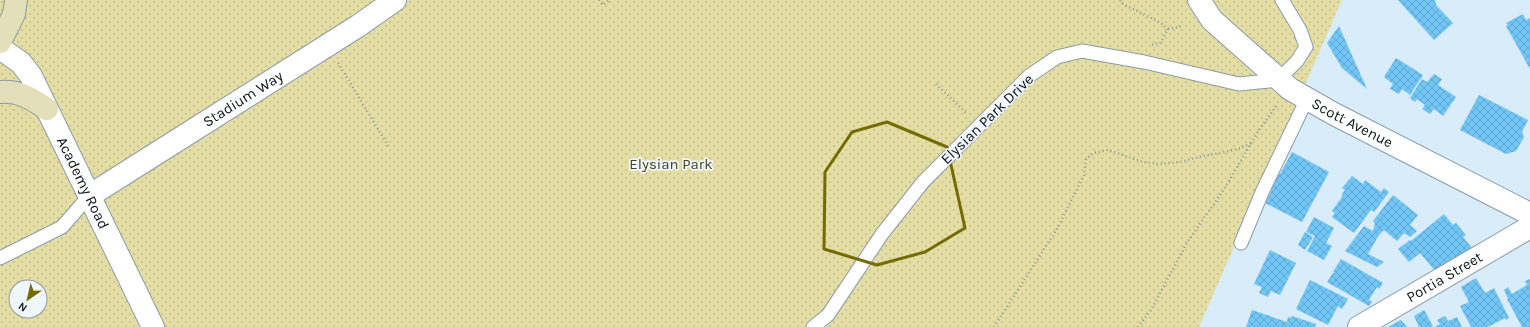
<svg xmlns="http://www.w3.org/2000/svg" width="1530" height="327" font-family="Karla,sans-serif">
	<defs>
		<pattern id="grass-dots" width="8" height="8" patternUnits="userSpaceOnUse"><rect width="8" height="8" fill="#e4dea4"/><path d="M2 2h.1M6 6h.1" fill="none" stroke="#c2be8c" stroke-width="1.8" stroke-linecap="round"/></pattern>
		<pattern id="building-cross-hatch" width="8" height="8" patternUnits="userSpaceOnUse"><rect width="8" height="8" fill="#71c6f5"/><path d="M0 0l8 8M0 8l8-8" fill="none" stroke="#61a9d1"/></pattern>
	</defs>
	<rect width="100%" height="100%" fill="#d8ecf9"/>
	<path fill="url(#grass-dots)" fill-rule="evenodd" d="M 0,0 L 1342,0 L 1199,327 L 0,327 ZM 16,287 L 40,287 L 40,311 L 16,311 Z"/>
	<path fill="url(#building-cross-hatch)" d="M 1398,0 L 1435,0 L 1436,5 L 1453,23 L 1434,40 Z
		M 1523,14 L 1526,20 L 1530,18 L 1530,69 L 1506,26 L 1508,26 L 1506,23 Z
		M 1339,26 L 1367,89 L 1342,68 L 1327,43 Z
		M 1396,58 L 1423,75 L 1410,95 L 1402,89 L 1399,94 L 1390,89 L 1393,84 L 1384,77 Z
		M 1434,74 L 1442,79 L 1438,85 L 1456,97 L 1443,116 L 1434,109 L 1430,114 L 1422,109 L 1425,105 L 1417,99 L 1415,102 L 1410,98 L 1422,79 L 1427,82 Z
		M 1479,95 L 1528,120 L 1522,132 L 1524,137 L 1516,151 L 1506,154 L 1460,130 Z
		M 1292,152 L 1329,172 L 1302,222 L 1265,203 L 1272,190 L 1269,188 L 1277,172 L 1280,174 Z
		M 1352,176 L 1363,184 L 1365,180 L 1381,192 L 1384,188 L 1389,192 L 1374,212 L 1371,210 L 1354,233 L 1332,217 L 1335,213 L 1332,211 L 1342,197 L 1342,194 L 1345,190 L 1342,188 Z
		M 1393,195 L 1418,215 L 1410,225 L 1417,231 L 1410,237 L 1404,233 L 1397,241 L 1384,230 L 1379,235 L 1368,254 L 1384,262 L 1377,267 L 1345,251 L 1364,226 L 1373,231 L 1375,223 L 1373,221 Z
		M 1444,214 L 1453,225 L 1456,223 L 1466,235 L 1463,237 L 1472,248 L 1455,263 L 1447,266 L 1445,264 L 1436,272 L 1420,253 L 1409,262 L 1398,249 L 1410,240 L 1411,241 Z
		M 1314,217 L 1334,228 L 1326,243 L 1332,246 L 1324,260 L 1307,251 L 1315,236 L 1306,232 Z
		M 1305,232 L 1313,237 L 1305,250 L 1298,245 Z
		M 1270,250 L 1296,263 L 1280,295 L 1271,291 L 1268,297 L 1259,293 L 1262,287 L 1254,284 Z
		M 1341,259 L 1383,283 L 1379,289 L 1377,287 L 1369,300 L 1372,302 L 1369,306 L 1327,282 L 1333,273 L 1336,273 L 1333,272 Z
		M 1476,278 L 1485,293 L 1494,288 L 1509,318 L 1506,320 L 1505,318 L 1488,327 L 1471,327 L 1460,306 L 1469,302 L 1461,287 Z
		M 1530,279 L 1530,327 L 1522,327 L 1507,299 L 1508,299 L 1504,290 L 1508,287 L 1512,294 L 1527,285 L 1525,281 Z
		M 1310,280 L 1348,299 L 1342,309 L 1338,306 L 1328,325 L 1296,309 Z
		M 1252,310 L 1287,322 L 1288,317 L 1291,318 L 1292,316 L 1316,324 L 1315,327 L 1246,327 Z
		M 1424,310 L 1433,326 L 1431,327 L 1419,327 L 1414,316 Z
		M 1445,316 L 1448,321 L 1457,317 L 1462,327 L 1434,327 L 1440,324 L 1437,320 Z
		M 1401,320 L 1407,327 L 1388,327 Z"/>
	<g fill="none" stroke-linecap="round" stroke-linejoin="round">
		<g stroke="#899ca7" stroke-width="15">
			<path id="service" d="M 1241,243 L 1263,190 L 1307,99
				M 0,258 L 62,227 L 89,196
				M 813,327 L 828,315 L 882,234 L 923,182 L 1029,76 L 1057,57 L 1082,51 L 1144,62 L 1239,84 L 1278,80 L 1297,61 L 1306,47 L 1300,30 L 1282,0"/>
		</g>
		<g stroke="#899ca7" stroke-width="24">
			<g id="minor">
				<path id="s1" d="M 1359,327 L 1530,227"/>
			</g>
		</g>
		<g stroke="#899ca7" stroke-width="24">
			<g id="tertiary">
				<path id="s2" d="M 1199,0 L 1212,20 L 1290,89 L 1334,114 L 1530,214"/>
				<path id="s3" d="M 0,48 L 21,63 L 31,76 L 153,327"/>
				<path id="s4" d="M 89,196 L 358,26 L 395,0"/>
			</g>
		</g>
		<g stroke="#899ca7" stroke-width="24">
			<path id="secondary" d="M 0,42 L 14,14 L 16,0
				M 0,92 C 19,90 32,99 47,109"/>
		</g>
		<path stroke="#8a99a2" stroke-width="2.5" stroke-dasharray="1 3" stroke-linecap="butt" d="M 599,0 L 603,5 L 609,0
			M 1120,0 L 1123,4 L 1161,23 L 1168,29 L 1160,43 L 1150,45
			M 1168,29 L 1183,26
			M 338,63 L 389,147
			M 936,84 L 967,114
			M 994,327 L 1057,229 L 1084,175 L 1086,159 L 1094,153 L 1108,150 L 1143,162 L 1160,164 L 1180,162 L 1203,156 L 1225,152 L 1241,148 L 1251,143
			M 1138,327 L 1151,310 L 1188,241 L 1223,191 L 1259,130 L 1277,105"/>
		<use href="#service" stroke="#fff" stroke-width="13"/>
		<use href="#minor" stroke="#fff" stroke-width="22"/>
		<use href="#tertiary" stroke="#fff" stroke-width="22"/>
		<use href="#secondary" stroke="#e3dfb8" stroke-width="22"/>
	</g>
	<path fill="none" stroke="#756b04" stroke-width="3" stroke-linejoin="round" d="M 887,122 L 947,147 L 965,228 L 925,252 L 877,265 L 824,249 L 825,172 L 852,132 Z"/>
	<g text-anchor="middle" stroke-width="3.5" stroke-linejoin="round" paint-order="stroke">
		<g font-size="15" fill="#0d1418" stroke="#eff7fc">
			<text dy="5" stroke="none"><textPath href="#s4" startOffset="182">Stadium Way</textPath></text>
			<text transform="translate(987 119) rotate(-44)" y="5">Elysian Park Drive</text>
			<text dy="5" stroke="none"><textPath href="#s2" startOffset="199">Scott Avenue</textPath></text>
			<text dy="5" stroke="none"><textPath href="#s3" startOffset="161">Academy Road</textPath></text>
			<text dy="5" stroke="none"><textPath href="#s1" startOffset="99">Portia Street</textPath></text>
		</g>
		<g font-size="15" fill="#47431e" stroke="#eff7fc">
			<text x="671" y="169">Elysian Park</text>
		</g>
	</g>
	<g transform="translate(28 299) rotate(214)"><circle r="19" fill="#eff7fc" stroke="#959ca1"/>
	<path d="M0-3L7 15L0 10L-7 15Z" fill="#756b04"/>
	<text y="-6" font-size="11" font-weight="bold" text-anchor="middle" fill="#0d1418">N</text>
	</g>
</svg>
